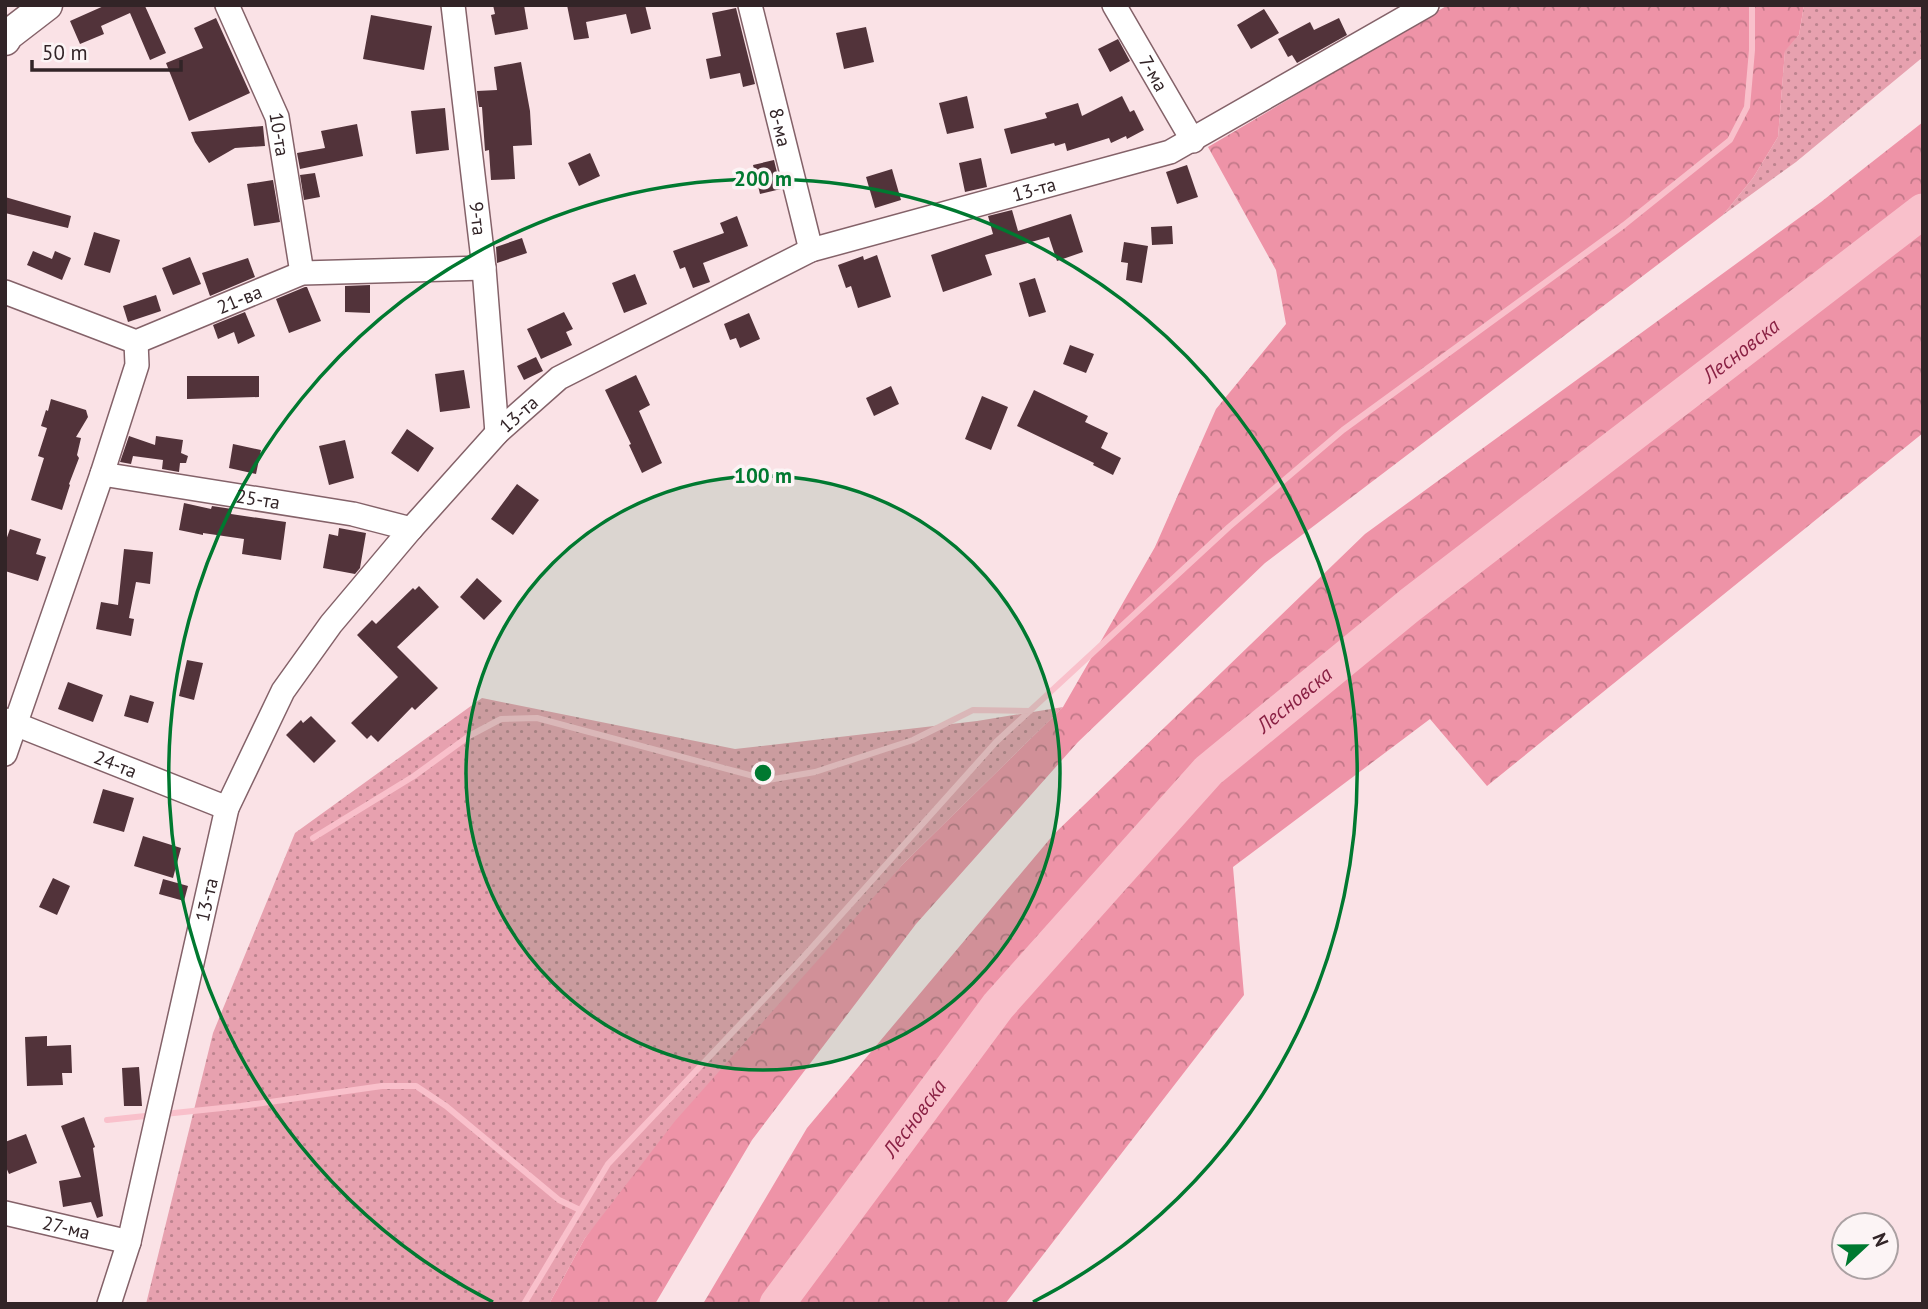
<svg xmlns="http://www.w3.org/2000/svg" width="1928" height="1309" font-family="'PT Sans',sans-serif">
	<defs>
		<pattern id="grass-dots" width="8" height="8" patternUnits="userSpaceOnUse" patternTransform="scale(1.75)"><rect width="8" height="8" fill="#e7a1af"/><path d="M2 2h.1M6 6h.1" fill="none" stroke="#bc838e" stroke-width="1.8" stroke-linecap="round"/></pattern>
		<pattern id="forest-crowns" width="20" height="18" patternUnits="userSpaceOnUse" patternTransform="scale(1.75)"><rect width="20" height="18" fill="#ee93a7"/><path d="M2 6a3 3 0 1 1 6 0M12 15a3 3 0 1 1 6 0" fill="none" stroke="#c17888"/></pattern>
	</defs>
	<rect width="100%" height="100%" fill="#fae2e6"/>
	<path fill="url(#grass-dots)" d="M 1804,5 L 1923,5 L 1923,57 L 1796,162 L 1723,215 L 1753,178 L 1778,137 L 1785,50 L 1799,35 Z
		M 482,698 L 735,749 L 977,721 L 1063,707 L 903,864 L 585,1238 L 549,1304 L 146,1304 L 213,1033 L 295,833 Z"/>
	<path fill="url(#forest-crowns)" d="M 1448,5 L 1804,5 L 1799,35 L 1785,51 L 1778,137 L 1753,178 L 1723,215 L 1265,563 L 1078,742 L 916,924 L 752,1140 L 655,1304 L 549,1304 L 585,1238 L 675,1121 L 903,864 L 1063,707 L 1155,547 L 1216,409 L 1286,324 L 1276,270 L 1208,147 Z
		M 1923,122 L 1923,433 L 1487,786 L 1430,719 L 1233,867 L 1244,995 L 1005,1304 L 703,1304 L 807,1128 L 1054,834 L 1365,534 L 1821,202 Z"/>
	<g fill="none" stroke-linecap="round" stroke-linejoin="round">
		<path stroke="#f9c0cb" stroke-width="6" d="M 313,838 L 414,776 L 469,736 L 501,719 L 537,718 L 768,780 L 815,772 L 913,740 L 973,710 L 1030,711
			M 107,1120 L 241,1106 L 382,1086 L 416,1086 L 446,1106 L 559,1200 L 580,1210
			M 524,1304 L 608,1164 L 797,964 L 996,742 L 1229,527 L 1343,430 L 1624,225 L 1730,140 L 1747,107 L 1752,50 L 1752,5"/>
		<path stroke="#f9c0cb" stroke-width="35" id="s1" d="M 777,1304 L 998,1006 L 1208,771 L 1410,605 L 1923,211"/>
	</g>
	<path fill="#52333a" d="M 106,5 L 148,5 L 145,6 L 166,53 L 150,60 L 130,13 L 101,26 L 104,34 L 80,44 L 70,21 Z
		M 493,5 L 524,5 L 528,29 L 495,35 L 491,15 L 495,14 Z
		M 567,5 L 645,5 L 651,29 L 631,34 L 626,14 L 586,22 L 589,38 L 574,40 Z
		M 736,8 L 755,84 L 743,87 L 740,73 L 710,79 L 706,59 L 721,56 L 712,13 Z
		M 1264,9 L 1279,33 L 1251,49 L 1237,25 Z
		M 371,15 L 432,26 L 424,70 L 363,59 Z
		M 216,18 L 250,93 L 189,121 L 166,63 L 203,48 L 194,28 Z
		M 1339,18 L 1347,35 L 1297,63 L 1292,55 L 1288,57 L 1278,39 L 1310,22 L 1314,30 Z
		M 866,27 L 874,62 L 844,69 L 836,33 Z
		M 1118,39 L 1130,61 L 1110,72 L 1098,49 Z
		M 521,62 L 530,111 L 532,145 L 513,146 L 515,179 L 491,180 L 489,150 L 485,151 L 482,107 L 479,107 L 477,91 L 497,90 L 494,67 Z
		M 967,96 L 974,128 L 947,134 L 939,103 Z
		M 1122,96 L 1130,112 L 1134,110 L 1144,130 L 1127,139 L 1126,136 L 1111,143 L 1109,138 L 1067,151 L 1065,143 L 1055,146 L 1054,143 L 1011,154 L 1004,129 L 1047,118 L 1045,113 L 1078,103 L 1082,116 Z
		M 445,108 L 449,150 L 416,154 L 411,111 Z
		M 357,124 L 363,156 L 300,169 L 297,153 L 325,148 L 321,131 Z
		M 263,126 L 265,146 L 235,148 L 209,163 L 195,142 L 191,132 Z
		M 590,153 L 600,176 L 579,186 L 568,163 Z
		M 981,158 L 987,187 L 965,192 L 959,163 Z
		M 774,160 L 781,189 L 760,194 L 753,165 Z
		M 1187,165 L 1198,197 L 1177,204 L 1166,172 Z
		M 892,169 L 901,200 L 875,208 L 866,177 Z
		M 315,173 L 320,197 L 304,200 L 300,175 Z
		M 273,180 L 280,222 L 254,226 L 247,184 Z
		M 5,197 L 71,216 L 68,228 L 5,213 Z
		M 1012,210 L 1018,231 L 1071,214 L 1083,252 L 1057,261 L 1049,237 L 985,255 L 992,275 L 943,292 L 931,255 L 993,234 L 988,216 Z
		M 737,216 L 748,246 L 703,263 L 710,282 L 693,288 L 685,267 L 680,269 L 673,251 L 724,233 L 720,223 Z
		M 1172,226 L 1173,244 L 1152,245 L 1151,227 Z
		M 94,232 L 120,240 L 110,273 L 84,265 Z
		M 522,238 L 527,253 L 497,263 L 496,247 Z
		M 1124,242 L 1148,246 L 1142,283 L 1126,280 L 1128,263 L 1121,262 Z
		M 33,251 L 52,259 L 55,251 L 71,258 L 62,280 L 27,265 Z
		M 877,255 L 891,297 L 858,308 L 851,286 L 846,288 L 838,265 L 863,256 L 864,260 Z
		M 190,257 L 201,284 L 173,295 L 162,268 Z
		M 248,258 L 255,277 L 210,296 L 202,273 Z
		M 635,274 L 647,304 L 624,313 L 612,283 Z
		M 1035,278 L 1046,312 L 1029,317 L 1019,283 Z
		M 370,285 L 370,313 L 345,312 L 345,286 Z
		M 305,287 L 307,287 L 321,321 L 289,333 L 276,299 Z
		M 156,295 L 161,311 L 128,322 L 123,306 Z
		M 245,312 L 255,336 L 238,344 L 234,332 L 218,339 L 213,325 Z
		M 564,312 L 573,329 L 566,332 L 572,345 L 541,359 L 527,329 Z
		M 749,313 L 760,339 L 740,348 L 736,338 L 730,340 L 724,324 Z
		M 1070,345 L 1094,354 L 1086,373 L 1063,364 Z
		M 536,357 L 543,371 L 524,380 L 517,366 Z
		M 464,370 L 470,408 L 440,412 L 435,374 Z
		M 636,375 L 650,405 L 639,411 L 662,463 L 642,473 L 629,445 L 631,444 L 605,390 Z
		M 187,376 L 259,376 L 259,397 L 187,399 Z
		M 891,386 L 899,404 L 874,416 L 866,398 Z
		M 1034,390 L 1088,416 L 1085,422 L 1108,433 L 1101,448 L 1121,458 L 1113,475 L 1093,465 L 1094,463 L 1017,426 Z
		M 982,396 L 1008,407 L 991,450 L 965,439 Z
		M 51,399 L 86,410 L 88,417 L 76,437 L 81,438 L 77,455 L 79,458 L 69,484 L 70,485 L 62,510 L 31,500 L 44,458 L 38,456 L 47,428 L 41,426 L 46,410 L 48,411 Z
		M 407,429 L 434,448 L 418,472 L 391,453 Z
		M 129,436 L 155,445 L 156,436 L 183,440 L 181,453 L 188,456 L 186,463 L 180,463 L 179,472 L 162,469 L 163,460 L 133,456 L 131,464 L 120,462 Z
		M 345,440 L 354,478 L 329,485 L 319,446 Z
		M 233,444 L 261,450 L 256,474 L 229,468 Z
		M 517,484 L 539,500 L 513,535 L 491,519 Z
		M 184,503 L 211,509 L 212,506 L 232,509 L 231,514 L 286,522 L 281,560 L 242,554 L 244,539 L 203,533 L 203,535 L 179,530 Z
		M 339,528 L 366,533 L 360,568 L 355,574 L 323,568 L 329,534 L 338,536 Z
		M 10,529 L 41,539 L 36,554 L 46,557 L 38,581 L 5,571 L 5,543 Z
		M 124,549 L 153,552 L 150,584 L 136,582 L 129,618 L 134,619 L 131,636 L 96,629 L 101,602 L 118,605 Z
		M 477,578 L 502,601 L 484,620 L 460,597 Z
		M 419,586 L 439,607 L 397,647 L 438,688 L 415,710 L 412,707 L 378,742 L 371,735 L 367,739 L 351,723 L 398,677 L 357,635 L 372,620 L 376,624 L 413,588 L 415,590 Z
		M 187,660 L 203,663 L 194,700 L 179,696 Z
		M 68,682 L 103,695 L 93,722 L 58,709 Z
		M 130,695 L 154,702 L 148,723 L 124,716 Z
		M 311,716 L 336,741 L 314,763 L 286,735 L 301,720 L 303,723 Z
		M 103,789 L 134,798 L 124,832 L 93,823 Z
		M 143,836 L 181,848 L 173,878 L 134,866 Z
		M 53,878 L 70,886 L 57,915 L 39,907 Z
		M 163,879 L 188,886 L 184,901 L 159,894 Z
		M 47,1036 L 47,1046 L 71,1045 L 72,1073 L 62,1073 L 63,1085 L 27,1086 L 25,1037 Z
		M 139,1067 L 142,1106 L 124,1106 L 122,1068 Z
		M 84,1117 L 95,1147 L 93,1148 L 103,1216 L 97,1218 L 91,1202 L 63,1207 L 59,1181 L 81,1177 L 61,1126 Z
		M 26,1134 L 37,1163 L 9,1174 L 5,1165 L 5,1142 Z"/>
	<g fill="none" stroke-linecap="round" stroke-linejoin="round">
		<g stroke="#846269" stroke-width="26">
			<g id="minor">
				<path id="s2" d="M 227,5 L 277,117 L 302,273"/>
				<path id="s3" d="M 453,5 L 484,268 L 497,433"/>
				<path id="s4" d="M 750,5 L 811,250"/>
				<path id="s5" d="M 1114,5 L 1193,141"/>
				<path id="s6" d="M 5,292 L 136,342 L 302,273 L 484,268"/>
				<path id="s7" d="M 102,474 L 353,514 L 411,529"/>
				<path id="s8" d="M 5,720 L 227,808"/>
				<path d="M 5,754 L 102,474 L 137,365 L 136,342"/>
				<path id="s9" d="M 5,1213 L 129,1242"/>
				<path id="s10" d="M 109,1304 L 129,1242 L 227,808 L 283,691 L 331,624 L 411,529 L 497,433 L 559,378 L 811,250 L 1170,152 L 1427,5"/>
			</g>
		</g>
		<g stroke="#846269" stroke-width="33">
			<path id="tertiary" d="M 5,40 L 8,35 L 47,5"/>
		</g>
		<use href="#minor" stroke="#fff" stroke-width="23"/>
		<use href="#tertiary" stroke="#fff" stroke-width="30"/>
	</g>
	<circle cx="763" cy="773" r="297" fill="#007930" fill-opacity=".12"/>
	<g fill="none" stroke="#007930" stroke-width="3.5">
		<circle cx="763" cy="773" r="297"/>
		<path d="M493 1302A594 594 0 1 1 1033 1302"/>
	</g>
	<g text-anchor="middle" stroke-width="7" stroke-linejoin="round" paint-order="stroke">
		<g font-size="19" fill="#322427" stroke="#fcf4f5">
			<text dy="7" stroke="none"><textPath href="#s5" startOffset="79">7-ма</textPath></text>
			<text dy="7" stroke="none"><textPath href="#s4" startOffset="126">8-ма</textPath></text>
			<text dy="7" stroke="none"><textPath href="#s2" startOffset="140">10-та</textPath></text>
			<text dy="7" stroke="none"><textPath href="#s10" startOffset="1572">13-та</textPath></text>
			<text dy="7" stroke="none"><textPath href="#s3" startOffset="215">9-та</textPath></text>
			<text dy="7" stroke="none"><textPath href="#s6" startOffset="252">21-ва</textPath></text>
			<text dy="7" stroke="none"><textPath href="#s10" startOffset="1004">13-та</textPath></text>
			<text dy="7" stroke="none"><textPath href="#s7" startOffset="158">25-та</textPath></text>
			<text dy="7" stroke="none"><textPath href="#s8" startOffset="119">24-та</textPath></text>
			<text dy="7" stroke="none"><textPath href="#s10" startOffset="416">13-та</textPath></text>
			<text dy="7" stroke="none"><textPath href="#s9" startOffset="63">27-ма</textPath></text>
		</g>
		<g font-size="21" font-style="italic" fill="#8a2144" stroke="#fcf4f5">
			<text dy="7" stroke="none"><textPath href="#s1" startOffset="1365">Лесновска</textPath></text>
			<text dy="7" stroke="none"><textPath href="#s1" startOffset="798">Лесновска</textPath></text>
			<text dy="7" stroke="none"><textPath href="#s1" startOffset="231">Лесновска</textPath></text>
		</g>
	</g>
	<circle cx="763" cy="773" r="10" fill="#007930" stroke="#fcf4f5" stroke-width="3.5"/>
	<g font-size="21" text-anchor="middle" font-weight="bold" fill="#007930" stroke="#fcf4f5" stroke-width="7" stroke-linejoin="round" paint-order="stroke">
		<text x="763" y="186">200 m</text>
		<text x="763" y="483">100 m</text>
	</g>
	<rect width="1928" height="1309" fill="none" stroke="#322427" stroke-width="14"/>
	<g transform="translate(1865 1246) rotate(68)"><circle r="33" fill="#fcf4f5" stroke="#aba1a3" stroke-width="2"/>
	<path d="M0-5L12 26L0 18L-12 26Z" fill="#007930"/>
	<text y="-10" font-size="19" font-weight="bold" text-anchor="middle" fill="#322427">N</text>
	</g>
	<path d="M32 60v10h149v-10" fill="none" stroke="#322427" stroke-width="3.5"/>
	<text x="42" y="60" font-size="21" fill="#322427" stroke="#fcf4f5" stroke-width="5" paint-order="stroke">50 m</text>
</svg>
